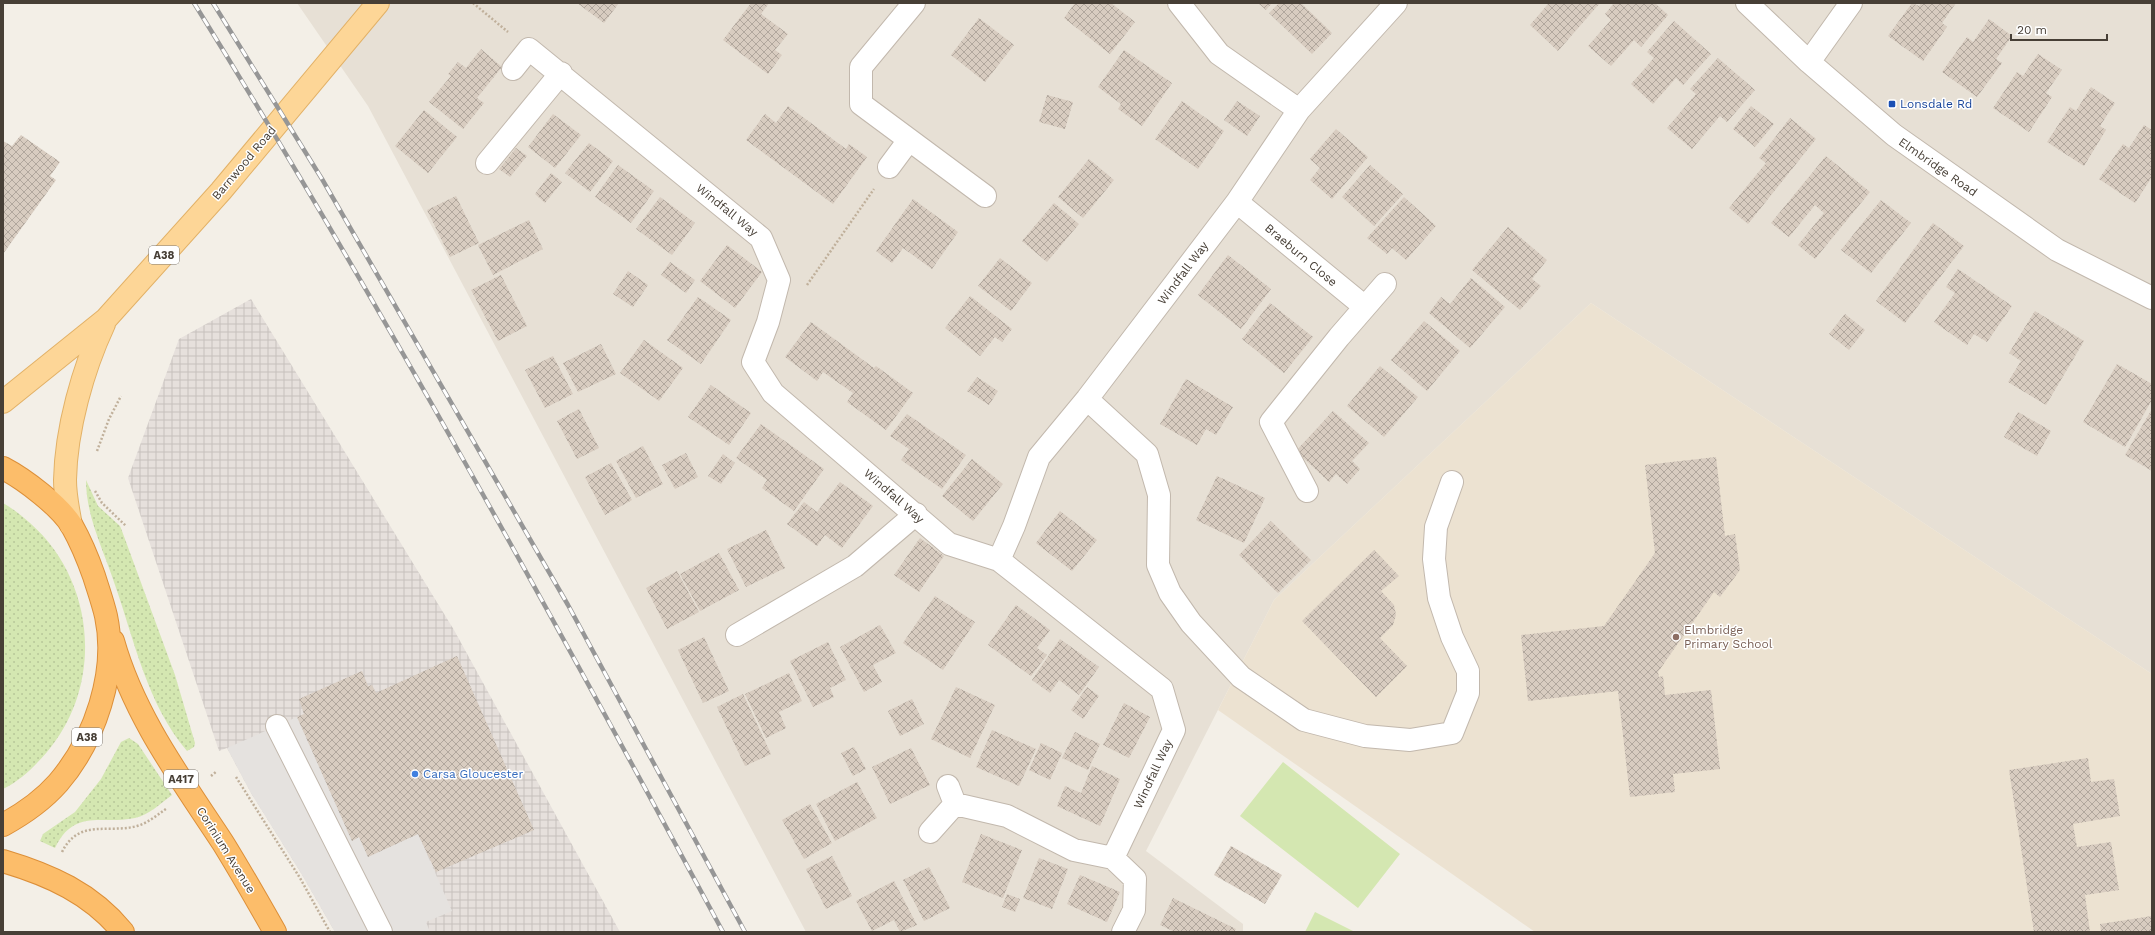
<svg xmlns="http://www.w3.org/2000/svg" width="2155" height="935" font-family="'Work Sans',sans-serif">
	<defs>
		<pattern id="industrial-grid" width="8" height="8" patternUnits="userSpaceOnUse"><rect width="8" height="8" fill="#e6e0dc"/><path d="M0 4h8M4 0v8" fill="none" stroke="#c7c1bd"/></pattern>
		<pattern id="grass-dots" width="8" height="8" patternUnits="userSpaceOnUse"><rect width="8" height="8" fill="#d4e7b1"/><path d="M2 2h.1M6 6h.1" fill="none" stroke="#b7c799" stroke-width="1.8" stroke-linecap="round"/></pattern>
		<pattern id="building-cross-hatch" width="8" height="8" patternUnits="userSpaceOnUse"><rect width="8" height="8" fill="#d8ccc0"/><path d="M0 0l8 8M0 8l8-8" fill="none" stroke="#b1a79d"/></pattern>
	</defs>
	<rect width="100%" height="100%" fill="#f3efe7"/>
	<path fill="#e7e0d5" d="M 297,3 L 2152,3 L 2152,674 L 1591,303 L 1274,600 L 1146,851 L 1243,924 L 1243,932 L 806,932 L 368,106 Z"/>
	<path fill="url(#industrial-grid)" d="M 251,299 L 454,630 L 620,932 L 335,932 L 301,873 L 251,793 L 227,748 L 219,751 L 128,478 L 179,339 Z"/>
	<path fill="#ece2d1" d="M 1591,303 L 2152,674 L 2152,932 L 1535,932 L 1218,710 L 1274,600 Z"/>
	<path fill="url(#grass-dots)" d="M 86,480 L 98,506 L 120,526 L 122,531 L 175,675 L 195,743 L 194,747 L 187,751 C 147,704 135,642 115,585 C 104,551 86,517 86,480 Z
		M 3,503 C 12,508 22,516 30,523 C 96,581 104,685 47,752 C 35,766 20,781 3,789 Z
		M 129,738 L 138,744 L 172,795 C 161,803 149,815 135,818 C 102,825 74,808 55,848 L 40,841 L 43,834 L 75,812 L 101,779 L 121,742 Z"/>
	<path fill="#d4e7b1" d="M 1283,762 L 1400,854 L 1358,908 L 1240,816 Z
		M 1315,912 L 1355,932 L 1305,932 Z"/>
	<path fill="#e5e2df" d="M 297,717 L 352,841 L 359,837 L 368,856 L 418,834 L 452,911 L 426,922 L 430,932 L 335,932 L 301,873 L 251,793 L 227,748 Z"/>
	<path fill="url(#building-cross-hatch)" d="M 577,3 L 619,3 L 604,23 Z
		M 751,3 L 769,3 L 761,14 L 788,34 L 775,50 L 782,55 L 768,74 L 723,40 Z
		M 1075,3 L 1111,3 L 1135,22 L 1110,54 L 1064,18 Z
		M 1258,3 L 1272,3 L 1266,10 Z
		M 1279,3 L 1301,3 L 1332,33 L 1312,54 L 1269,13 Z
		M 1549,3 L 1600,3 L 1558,51 L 1530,25 Z
		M 1614,3 L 1655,3 L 1668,15 L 1641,47 L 1634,40 L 1611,66 L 1588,46 L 1611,20 L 1605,14 Z
		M 1912,3 L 1919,6 L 1921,3 L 1956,3 L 1942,23 L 1947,27 L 1923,61 L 1888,36 Z
		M 979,18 L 1014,45 L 985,82 L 951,55 Z
		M 1989,19 L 2012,36 L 1996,59 L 2002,63 L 1977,97 L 1942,72 L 1967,37 L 1973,42 Z
		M 1674,21 L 1711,54 L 1683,85 L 1676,78 L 1653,104 L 1631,84 L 1654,58 L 1647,52 Z
		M 481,49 L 502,67 L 477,98 L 484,103 L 463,129 L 429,102 L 451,76 L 448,74 L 458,62 L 466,68 Z
		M 1124,50 L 1172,83 L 1142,126 L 1118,109 L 1121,104 L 1098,87 Z
		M 2038,54 L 2062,70 L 2046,93 L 2052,97 L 2029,132 L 1993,108 L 2017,72 L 2023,76 Z
		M 1718,58 L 1755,90 L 1727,122 L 1720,116 L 1692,149 L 1667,128 L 1696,94 L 1690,89 Z
		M 2091,87 L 2115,103 L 2100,126 L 2106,130 L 2084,166 L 2047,142 L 2070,107 L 2076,111 Z
		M 1047,95 L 1073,102 L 1065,129 L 1039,122 Z
		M 1182,101 L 1224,131 L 1198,169 L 1155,139 Z
		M 1237,101 L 1260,116 L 1247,136 L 1224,120 Z
		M 788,106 L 846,149 L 849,144 L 867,157 L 833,204 L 746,140 L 765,114 L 776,123 Z
		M 1751,106 L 1774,124 L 1755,147 L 1733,129 Z
		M 424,110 L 457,137 L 428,173 L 395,146 Z
		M 553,114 L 581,135 L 555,168 L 528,147 Z
		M 1790,118 L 1816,139 L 1748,224 L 1729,208 L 1766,163 L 1759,158 Z
		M 2144,125 L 2152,130 L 2152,177 L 2135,203 L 2099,179 L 2123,144 L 2129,148 Z
		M 1336,129 L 1368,157 L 1332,199 L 1310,180 L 1320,168 L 1310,159 Z
		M 21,135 L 60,162 L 50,176 L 56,180 L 3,254 L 3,141 L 12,146 Z
		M 589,143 L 613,161 L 590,192 L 565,173 Z
		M 516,148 L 527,156 L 510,177 L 499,169 Z
		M 1826,156 L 1870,192 L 1815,259 L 1798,245 L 1824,213 L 1815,205 L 1789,237 L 1771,223 Z
		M 1089,159 L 1114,180 L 1083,218 L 1058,197 Z
		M 618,165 L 654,191 L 631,223 L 595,197 Z
		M 1370,165 L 1403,194 L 1374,226 L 1342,197 Z
		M 551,173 L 562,182 L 545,203 L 535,194 Z
		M 456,196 L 479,243 L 450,257 L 427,210 Z
		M 660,197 L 695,223 L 672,255 L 636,229 Z
		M 1404,197 L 1436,226 L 1406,260 L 1392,248 L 1387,254 L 1367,238 Z
		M 913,199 L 958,232 L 932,269 L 903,248 L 892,263 L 876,251 Z
		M 1881,200 L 1911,223 L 1871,273 L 1841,250 Z
		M 1054,203 L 1079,224 L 1047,262 L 1022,241 Z
		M 529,220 L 543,249 L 493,275 L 478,245 Z
		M 1933,223 L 1964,246 L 1905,323 L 1876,301 Z
		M 1508,227 L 1547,260 L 1532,279 L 1541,286 L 1520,310 L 1472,270 Z
		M 727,245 L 762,272 L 735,308 L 700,281 Z
		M 1228,255 L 1271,289 L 1241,329 L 1198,295 Z
		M 1000,258 L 1032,283 L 1011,311 L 978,286 Z
		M 670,262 L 695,280 L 686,293 L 661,275 Z
		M 1958,269 L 2012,306 L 1987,342 L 1974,334 L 1967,345 L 1934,322 L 1955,293 L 1946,287 Z
		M 628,271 L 648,285 L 633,307 L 613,294 Z
		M 501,275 L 527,326 L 498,341 L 471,290 Z
		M 1471,278 L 1505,307 L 1470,348 L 1429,313 L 1441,297 L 1450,304 Z
		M 970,296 L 1012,329 L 1002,342 L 995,337 L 980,356 L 945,328 Z
		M 698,297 L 731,320 L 701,364 L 667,340 Z
		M 1270,303 L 1313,337 L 1284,373 L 1242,339 Z
		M 2035,311 L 2084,341 L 2046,405 L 2008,382 L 2021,361 L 2009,353 Z
		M 1845,314 L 1865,330 L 1849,350 L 1829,334 Z
		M 1424,321 L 1460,351 L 1427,391 L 1391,360 Z
		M 811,322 L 874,368 L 876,366 L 913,393 L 886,430 L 847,402 L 853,393 L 823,372 L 817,381 L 785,357 Z
		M 644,340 L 683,368 L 659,401 L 620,373 Z
		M 601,344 L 616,374 L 578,392 L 563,363 Z
		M 553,356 L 573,394 L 545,408 L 525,370 Z
		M 2117,364 L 2152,384 L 2152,400 L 2125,447 L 2083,422 Z
		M 1380,366 L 1418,397 L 1384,437 L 1347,406 Z
		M 977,377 L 998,391 L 989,405 L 967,391 Z
		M 1186,379 L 1233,407 L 1216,435 L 1206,429 L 1197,445 L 1160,424 Z
		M 711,385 L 751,413 L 729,445 L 688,417 Z
		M 579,409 L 599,448 L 577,459 L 557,421 Z
		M 2152,409 L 2152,471 L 2125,455 Z
		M 1333,411 L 1369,443 L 1352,461 L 1360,469 L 1347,484 L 1336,474 L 1329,482 L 1296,451 Z
		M 2018,412 L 2051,431 L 2037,456 L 2004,437 Z
		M 907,414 L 966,455 L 942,489 L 901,460 L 909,449 L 890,436 Z
		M 761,424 L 824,469 L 794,511 L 762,488 L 767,480 L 736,458 Z
		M 643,446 L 663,484 L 636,498 L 616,461 Z
		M 686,453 L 698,477 L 675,489 L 662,465 Z
		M 723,454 L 735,463 L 721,484 L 708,476 Z
		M 1716,457 L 1725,536 L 1735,534 L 1740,570 L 1720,597 L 1714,592 L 1658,672 L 1659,677 L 1663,676 L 1665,695 L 1711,690 L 1720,769 L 1673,774 L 1675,792 L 1630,797 L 1618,691 L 1528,701 L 1521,635 L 1604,626 L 1655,553 L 1645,465 Z
		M 972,459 L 1003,484 L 973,521 L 942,496 Z
		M 611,463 L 632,500 L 605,515 L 585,477 Z
		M 1217,476 L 1265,498 L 1244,543 L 1196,520 Z
		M 840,482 L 873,506 L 842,548 L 825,535 L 817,546 L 787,524 L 804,502 L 817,512 Z
		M 1060,511 L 1097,540 L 1072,571 L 1036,543 Z
		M 1271,521 L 1311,560 L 1278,593 L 1239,555 Z
		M 766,530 L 785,568 L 746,587 L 727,549 Z
		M 920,538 L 944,556 L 919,592 L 894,575 Z
		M 1374,550 L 1399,576 L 1381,591 L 1394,605 L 1396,615 L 1393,625 L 1380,638 L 1407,666 L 1376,697 L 1302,621 Z
		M 719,553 L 739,590 L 700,611 L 680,574 Z
		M 677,571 L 699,612 L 667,629 L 646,588 Z
		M 935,596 L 975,622 L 943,670 L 903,643 Z
		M 1016,605 L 1050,630 L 1037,648 L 1047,655 L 1031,676 L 988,645 Z
		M 880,625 L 896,653 L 873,665 L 882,682 L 864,692 L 840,647 Z
		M 704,637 L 729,691 L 703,703 L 678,650 Z
		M 1060,639 L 1099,667 L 1079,695 L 1059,680 L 1050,693 L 1032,680 Z
		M 828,642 L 846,680 L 830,688 L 834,697 L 813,707 L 790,661 Z
		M 457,656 L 534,830 L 436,872 L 418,834 L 368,857 L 359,837 L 352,841 L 297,717 L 304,714 L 299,699 L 362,671 L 368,686 L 372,685 L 376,693 Z
		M 789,673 L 802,701 L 779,712 L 786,728 L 766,738 L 745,694 Z
		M 956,687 L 995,705 L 970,758 L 931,739 Z
		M 1087,687 L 1099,696 L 1083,719 L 1071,710 Z
		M 743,694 L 771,754 L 745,766 L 717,707 Z
		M 912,699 L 924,724 L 900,736 L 888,711 Z
		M 1124,703 L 1150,717 L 1129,758 L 1103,745 Z
		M 992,730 L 1036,749 L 1019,786 L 976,767 Z
		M 1075,732 L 1100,744 L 1088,770 L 1062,758 Z
		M 1041,743 L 1062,753 L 1050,780 L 1029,770 Z
		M 854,747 L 866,769 L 853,776 L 841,753 Z
		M 911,748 L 930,785 L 890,804 L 872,767 Z
		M 2088,758 L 2091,782 L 2114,779 L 2120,816 L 2073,824 L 2077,847 L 2111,842 L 2119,890 L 2085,895 L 2090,932 L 2034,932 L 2009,770 Z
		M 1092,766 L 1120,779 L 1100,826 L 1057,806 L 1065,786 L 1081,793 Z
		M 857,782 L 877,818 L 835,841 L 816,804 Z
		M 810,804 L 832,843 L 804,859 L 782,820 Z
		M 981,834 L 1022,850 L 1003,898 L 962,882 Z
		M 1231,846 L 1282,875 L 1265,904 L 1214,875 Z
		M 832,856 L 852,896 L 826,909 L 806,869 Z
		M 1039,858 L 1068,869 L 1052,909 L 1023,898 Z
		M 929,867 L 950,908 L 924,921 L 903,880 Z
		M 1080,875 L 1120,892 L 1107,922 L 1067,904 Z
		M 894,881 L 917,925 L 900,932 L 894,920 L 872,931 L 856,901 Z
		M 1007,894 L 1020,899 L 1015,912 L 1002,907 Z
		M 1173,898 L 1236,929 L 1234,932 L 1175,932 L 1160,925 Z
		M 2152,916 L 2152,932 L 2101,932 L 2100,924 Z"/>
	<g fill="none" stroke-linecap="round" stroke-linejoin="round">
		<g stroke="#c2b8ad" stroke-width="24">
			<path id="minor" d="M 914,3 L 861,67 L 861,104 L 985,196
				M 1179,3 L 1219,54 L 1299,110
				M 1747,3 L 1809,62 L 1894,135 L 2057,250 L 2152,298
				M 1809,62 L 1851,3
				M 513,69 L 529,49 L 761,238 L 779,280 L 768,322 L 753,362 L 773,393 L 949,544 L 999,560 L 1162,689 L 1174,730 L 1113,858 L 1135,879 L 1134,910 L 1123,932
				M 487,163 L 561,73
				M 889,167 L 909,140
				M 1237,202 L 1365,307
				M 1087,399 L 1147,454 L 1159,495 L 1158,565 L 1170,593 L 1191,623 L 1241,677 L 1304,720 L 1365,736 L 1410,740 L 1452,733 L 1468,693 L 1468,671 L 1452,637 L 1439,598 L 1434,559 L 1436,527 L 1452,482
				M 1307,491 L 1271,422 L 1339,337 L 1385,284
				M 999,560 L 1014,526 L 1039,457 L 1087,399 L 1237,202 L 1299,110 L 1396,3
				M 737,635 L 855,566 L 916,514
				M 277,726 L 381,932
				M 948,786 L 955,804 L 1007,816 L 1074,850 L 1113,858
				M 930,832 L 955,804"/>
		</g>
		<g stroke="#e2b167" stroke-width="24">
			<path id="major" d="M 3,402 L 106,319 L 221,191 L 378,3
				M 71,525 C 68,510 65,495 65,480 C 66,429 83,369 104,324"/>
		</g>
		<g stroke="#dc8f39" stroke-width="24">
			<path id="highway" d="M 3,468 C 24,479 60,506 72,526 C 81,542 88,559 94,576 C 98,589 103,603 106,616 C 118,672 95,740 58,783 C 43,800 23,814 3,825
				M 113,641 C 134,716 181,779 223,843 C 241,872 258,902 275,932
				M 3,861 C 50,875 91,893 123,932"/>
		</g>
		<path stroke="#c0b09b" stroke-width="2.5" stroke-dasharray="2 2" stroke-linecap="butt" d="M 473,3 L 508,32
			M 807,285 L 874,189
			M 97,451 L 109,419 L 121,396
			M 95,491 L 102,503 L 126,526
			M 211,776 L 217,771
			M 236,777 L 300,878 L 330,932
			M 62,852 C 79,818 108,834 137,826 C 148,823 157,815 166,809"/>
		<use href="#minor" stroke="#fff" stroke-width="22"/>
		<use href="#major" stroke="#fdd697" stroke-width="22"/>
		<use href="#highway" stroke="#fcbd6a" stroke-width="22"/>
		<g stroke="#969696" stroke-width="4.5">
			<path id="rail" d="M 194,3 C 382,306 554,619 723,932
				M 213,3 L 322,179 L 568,605 L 745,932"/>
		</g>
		<use href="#rail" stroke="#fff" stroke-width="3" stroke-dasharray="9" stroke-linecap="butt"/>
	</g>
	<rect fill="#1a4fb4" stroke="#fff" stroke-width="1.5" x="1888" y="100" width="8" height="8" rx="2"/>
	<circle fill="#8d6e63" stroke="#fff" stroke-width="1.5" cx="1676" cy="637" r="4"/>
	<circle fill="#3f7fe0" stroke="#fff" stroke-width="1.5" cx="415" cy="774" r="4"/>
	<g text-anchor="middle" stroke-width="3" stroke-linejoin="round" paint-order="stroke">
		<g fill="#fff" stroke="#7e7972" stroke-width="1">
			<rect x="149" y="246" width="30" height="18" rx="3"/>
			<rect x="72" y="728" width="30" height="18" rx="3"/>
			<rect x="164" y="770" width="34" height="18" rx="3"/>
		</g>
		<g font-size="11" font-weight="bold" fill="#473f36">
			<text x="164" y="259">A38</text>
			<text x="87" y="741">A38</text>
			<text x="181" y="783">A417</text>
		</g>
		<g font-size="12" fill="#164399" stroke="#fff" text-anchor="start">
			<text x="1900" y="108">Lonsdale Rd</text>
		</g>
		<g font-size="12" fill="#473f36" stroke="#fff">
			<text transform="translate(244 163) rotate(-50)" y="4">Barnwood Road</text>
			<text transform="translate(1938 167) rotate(35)" y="4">Elmbridge Road</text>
			<text transform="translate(727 210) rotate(39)" y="4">Windfall Way</text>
			<text transform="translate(1301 255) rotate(40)" y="4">Braeburn Close</text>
			<text transform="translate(1183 273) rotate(-53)" y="4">Windfall Way</text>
			<text transform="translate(894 496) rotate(41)" y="4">Windfall Way</text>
			<text transform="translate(1153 774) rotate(-65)" y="4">Windfall Way</text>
			<text transform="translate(226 850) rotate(58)" y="4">Corinium Avenue</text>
		</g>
		<g font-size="12" fill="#785e54" stroke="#fff" text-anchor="start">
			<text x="1684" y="634">Elmbridge<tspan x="1684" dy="14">Primary School</tspan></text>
		</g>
		<g font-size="12" fill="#366cbe" stroke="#fff" text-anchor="start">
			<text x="423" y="778">Carsa Gloucester</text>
		</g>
	</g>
	<rect width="2155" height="935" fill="none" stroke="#473f36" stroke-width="8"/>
	<path d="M2011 34v6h96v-6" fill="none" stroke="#473f36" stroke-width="2"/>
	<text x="2017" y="34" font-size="12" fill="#473f36" stroke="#ffffff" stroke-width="3" paint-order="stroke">20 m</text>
</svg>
